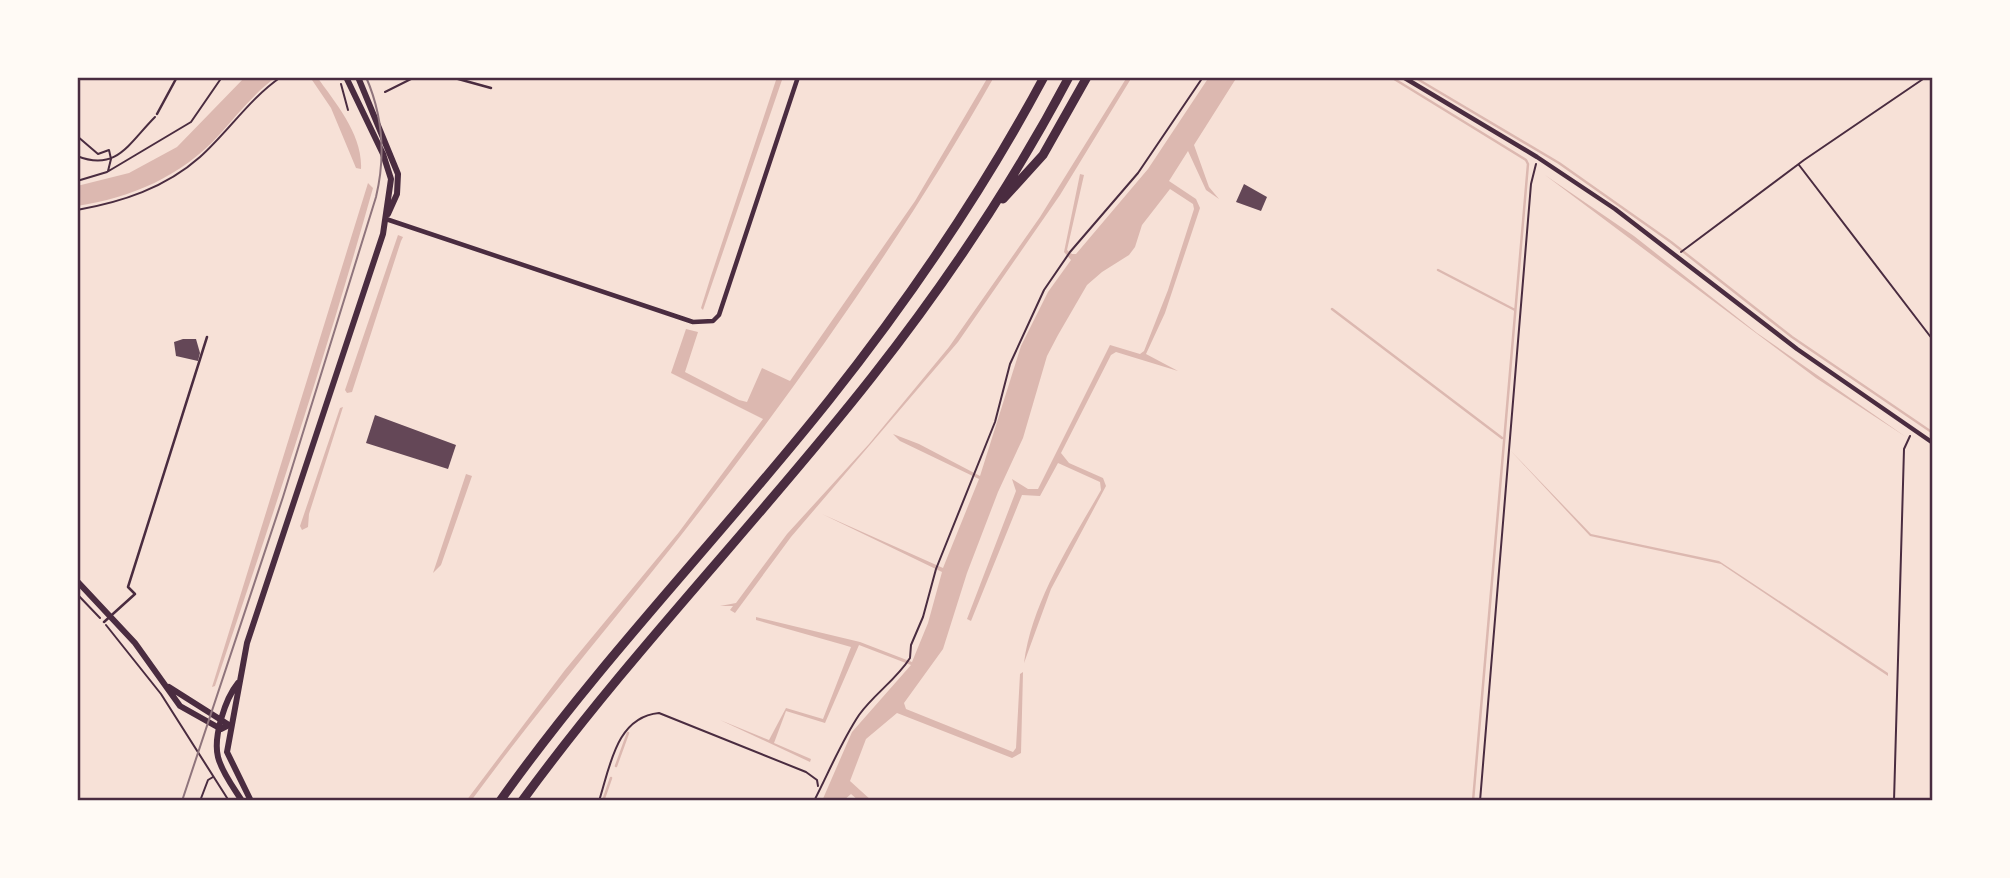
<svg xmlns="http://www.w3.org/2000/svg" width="2010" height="878" font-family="Lora,serif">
	<rect width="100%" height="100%" fill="#f7e1d7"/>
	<path fill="#dcb8b0" d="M 245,77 L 276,77 C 254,93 238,114 219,135 C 182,176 131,198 77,206 L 77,186 L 129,173 L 177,147 Z
		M 310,77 L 317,77 C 335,102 363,135 361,169 L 356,168 L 331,108 Z
		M 777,77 L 783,77 L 703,310 L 701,308 L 711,276 Z
		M 988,77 L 994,77 C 900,243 789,398 671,548 C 604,632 535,714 471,801 L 466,801 L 565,670 L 679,532 L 763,419 L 671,373 L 686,329 L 698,332 L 685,372 L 739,400 L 747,402 L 762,368 L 790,381 L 915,201 Z
		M 1127,77 L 1132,77 L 1060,195 L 958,342 L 791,537 L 735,613 L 730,610 L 733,606 L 720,606 L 736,603 L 787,534 L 869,444 L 949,347 L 1040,217 Z
		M 1209,77 L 1237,77 L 1194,145 L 1209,187 L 1219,199 L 1206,190 L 1188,151 L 1169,181 L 1196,199 L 1200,208 L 1165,313 L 1146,354 L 1178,371 L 1116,352 L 1111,355 L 1061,453 L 1069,463 L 1103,478 L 1106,486 L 1051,589 L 1024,663 C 1032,601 1071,543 1101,490 L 1100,482 L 1058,463 L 1040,496 L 1022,495 L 971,621 L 967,619 L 1016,491 L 1012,479 L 1028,489 L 1038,489 L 1110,345 L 1140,354 L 1144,351 L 1168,290 L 1194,209 L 1193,204 L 1170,189 L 1142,225 L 1135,247 L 1129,255 L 1102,272 L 1087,285 L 1058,335 L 1047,356 L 1023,438 L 998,492 L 967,573 L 943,649 L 904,703 L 906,709 L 1013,752 L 1016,748 L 1020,674 L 1023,672 L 1021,753 L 1012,758 L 897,713 L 866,739 L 850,781 L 872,801 L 859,801 L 851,794 L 843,801 L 822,801 L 852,732 L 911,665 L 859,645 L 825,723 L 786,711 L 774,743 L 811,759 L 810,762 L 720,720 L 769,740 L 786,708 L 823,719 L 851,647 L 756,620 L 756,617 L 860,642 L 912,662 L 928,623 L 942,572 L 822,514 L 943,568 L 979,479 L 900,441 L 893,434 L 919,444 L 980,476 L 1021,346 L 1048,292 L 1071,260 L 1064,252 L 1080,174 L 1084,175 L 1067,250 L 1072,254 L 1076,254 L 1148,169 Z
		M 1545,175 L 1634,236 L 1757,333 L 1906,437 L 1816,378 Z
		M 368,183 L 373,188 C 326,356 271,521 215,686 L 212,687 Z
		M 398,235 L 403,237 L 401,241 L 352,392 L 347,393 L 345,390 Z
		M 343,407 L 309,514 L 308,527 L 302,530 L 300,526 L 340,408 Z
		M 1510,450 L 1591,534 L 1719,561 L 1888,673 L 1888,676 L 1721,564 L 1590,536 Z
		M 466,474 L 472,476 L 441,565 L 433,573 Z"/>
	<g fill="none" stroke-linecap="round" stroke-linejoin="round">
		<path stroke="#dcb8b0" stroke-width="2.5" d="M 1391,77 L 1526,160 L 1528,164 L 1473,801
			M 1414,77 L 1559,163 L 1671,242 L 1792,337 L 1933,433
			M 1438,270 L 1515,310
			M 1332,309 L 1502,438
			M 616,766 L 628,733
			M 603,801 L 611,778"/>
	</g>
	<path fill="#644757" d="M 1244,184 L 1267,197 L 1261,211 L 1236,202 Z
		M 183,339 L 196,339 L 200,353 L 198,361 L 176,356 L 174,342 Z
		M 375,415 L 456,445 L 448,469 L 366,443 Z"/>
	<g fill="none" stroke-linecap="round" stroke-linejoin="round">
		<path stroke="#4a2c40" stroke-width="2" d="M 341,84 L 348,110
			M 385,92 L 415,77
			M 77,136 L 98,154 L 109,150 L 111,159 L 108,171
			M 77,156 C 117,172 129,143 155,117
			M 1799,165 L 1933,340
			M 77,181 L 107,172 L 191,122 L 222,77
			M 77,210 C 122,202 165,188 200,157 C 228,132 250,98 281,77
			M 1681,252 L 1804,160 L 1926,77
			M 77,594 L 100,618
			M 106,625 L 161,694 L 229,801
			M 200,801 L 208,780 L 213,777
			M 599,801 C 610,767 616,717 659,713 L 806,772 L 817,780 L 818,786
			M 814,801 C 828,774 841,742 859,715 C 874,694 896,680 910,658 L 911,645 L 923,617 L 936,569 L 995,422 L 1010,364 L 1044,290 L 1070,252 L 1138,173 L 1203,77
			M 1480,801 L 1531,184 L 1536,164
			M 1894,801 L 1904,449 L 1910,436"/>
		<path stroke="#4a2c40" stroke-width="2.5" d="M 451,77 L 491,88
			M 157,114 L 177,77
			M 104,622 L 135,594 L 128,587 L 207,337"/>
		<path stroke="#4a2c40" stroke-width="4.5" d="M 1403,77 L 1537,157 L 1615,209 L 1797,349 L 1933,443
			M 386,219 L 693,322 L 713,321 L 719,315 L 798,77"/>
		<path stroke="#4a2c40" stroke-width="6" d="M 77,581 L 135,643 L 180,706 L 221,729 L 229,725 L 169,687"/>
		<path stroke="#4a2c40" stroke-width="6" d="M 358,77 L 398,174 L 397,194 L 388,214
			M 238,683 C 225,699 213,737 218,757 C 222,773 234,788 242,801
			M 251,801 L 227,752 L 247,643 L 383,234 L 391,179 L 383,154 L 346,77"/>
		<path stroke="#4a2c40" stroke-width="9" d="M 1003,199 L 1043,155 L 1087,77
			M 500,801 C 601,659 722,535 830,399 C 910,298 983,191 1044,77
			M 522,801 C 630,653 759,521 872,377 C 946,283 1013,183 1069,77"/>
		<path stroke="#8f747c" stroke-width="2" d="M 182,801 L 283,497 L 376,197 C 386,155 383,116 366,77"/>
	</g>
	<rect width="2010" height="878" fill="none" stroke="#fffaf5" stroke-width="158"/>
	<rect x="79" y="79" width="1852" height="720" fill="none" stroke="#4a2c40" stroke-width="2.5"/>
</svg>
